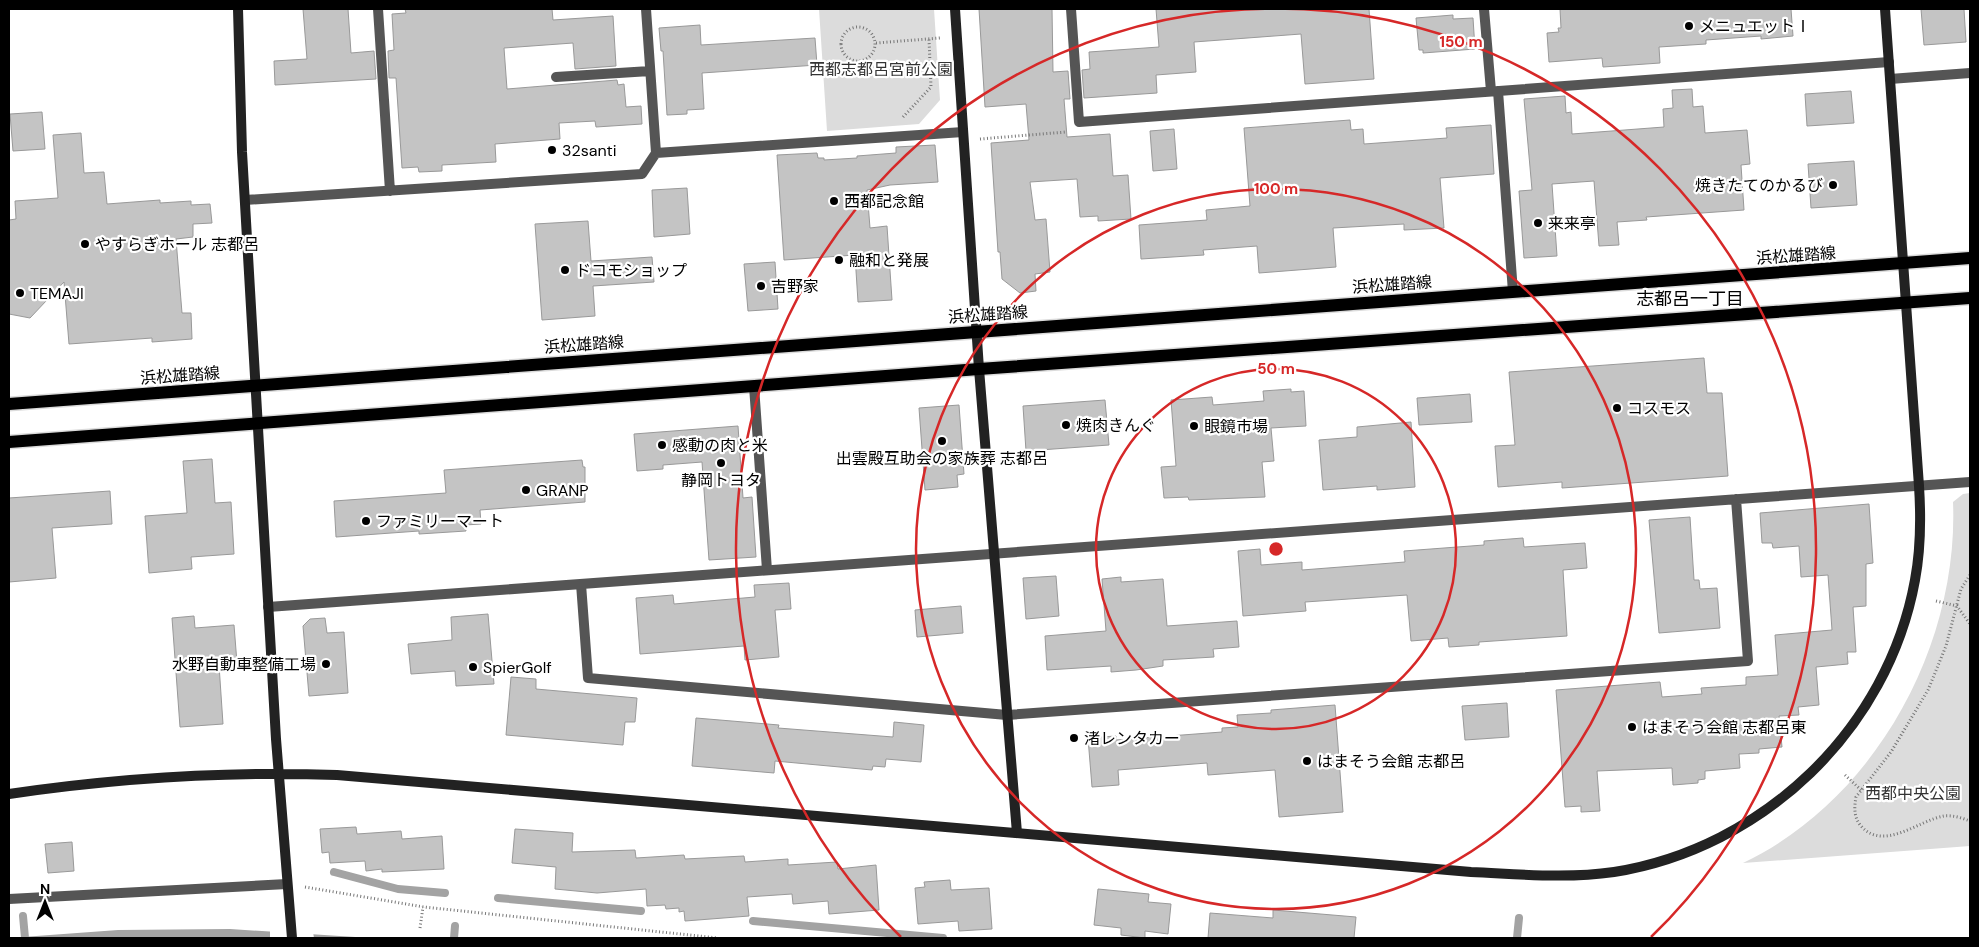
<svg xmlns="http://www.w3.org/2000/svg" width="1979" height="947" font-family="'DM Sans','Noto Sans JP',sans-serif">
	<rect width="100%" height="100%" fill="#fff"/>
	<path fill="#dcdcdc" d="M 819,9 L 934,9 L 940,100 L 919,124 L 827,131 Z
		M 1970,493 L 1970,846 L 1743,863 C 1875,800 1959,646 1953,502 L 1963,494 Z"/>
	<path fill="#a3a3a3" d="M 230,929 L 371,938 L 9,938 L 118,930 Z"/>
	<path fill="#fff" d="M 270,929 L 313,932 L 314,938 L 270,938 Z"/>
	<g fill="none" stroke-linecap="round" stroke-linejoin="round">
		<path stroke="#a3a3a3" stroke-width="8" d="M 334,872 L 398,889 L 445,893
			M 498,898 L 641,911
			M 23,916 L 25,938
			M 753,921 L 943,938
			M 454,938 L 455,926
			M 1517,938 L 1519,918"/>
	</g>
	<path fill="#c4c4c4" stroke="#999" d="M 303,9 L 348,9 L 351,53 L 374,51 L 376,79 L 275,85 L 274,61 L 307,59 Z
		M 405,9 L 552,9 L 553,20 L 613,16 L 616,66 L 575,69 L 573,43 L 504,48 L 507,89 L 617,80 L 618,85 L 624,84 L 626,107 L 641,106 L 642,124 L 596,127 L 595,121 L 559,123 L 560,139 L 495,144 L 496,162 L 442,165 L 442,171 L 419,172 L 418,167 L 402,168 L 396,78 L 389,78 L 388,51 L 394,50 L 392,14 L 406,13 Z
		M 979,9 L 1052,9 L 1053,72 L 1068,71 L 1070,99 L 1064,99 L 1067,137 L 1110,134 L 1113,176 L 1128,175 L 1131,219 L 1098,221 L 1098,216 L 1080,217 L 1077,179 L 1030,182 L 1035,220 L 1046,219 L 1050,272 L 1035,274 L 1036,291 L 1020,293 L 1002,279 L 1000,252 L 998,252 L 991,143 L 1029,140 L 1026,104 L 985,107 Z
		M 1156,9 L 1369,9 L 1374,79 L 1305,84 L 1301,34 L 1194,42 L 1196,72 L 1156,75 L 1157,93 L 1084,98 L 1082,70 L 1090,69 L 1089,52 L 1159,47 Z
		M 1560,9 L 1791,9 L 1793,36 L 1761,39 L 1761,36 L 1706,40 L 1706,44 L 1659,47 L 1660,63 L 1603,67 L 1602,58 L 1549,62 L 1547,33 L 1559,32 L 1558,28 L 1561,28 Z
		M 1921,9 L 1964,9 L 1966,42 L 1924,45 Z
		M 1453,15 L 1453,19 L 1473,18 L 1475,49 L 1423,53 L 1423,50 L 1419,50 L 1416,18 Z
		M 700,25 L 701,45 L 815,38 L 817,65 L 702,73 L 704,109 L 687,110 L 687,114 L 667,115 L 663,51 L 661,51 L 659,28 Z
		M 1692,89 L 1693,107 L 1703,106 L 1705,133 L 1747,130 L 1750,164 L 1741,165 L 1744,210 L 1646,217 L 1647,220 L 1617,222 L 1619,245 L 1599,246 L 1594,181 L 1552,184 L 1557,256 L 1524,258 L 1519,191 L 1532,190 L 1524,99 L 1565,96 L 1566,113 L 1571,112 L 1572,134 L 1664,127 L 1663,109 L 1673,108 L 1672,90 Z
		M 1851,91 L 1854,123 L 1807,126 L 1805,94 Z
		M 42,112 L 45,149 L 13,151 L 10,114 Z
		M 1350,120 L 1351,130 L 1363,129 L 1364,144 L 1447,138 L 1446,128 L 1491,125 L 1494,174 L 1440,178 L 1444,228 L 1404,230 L 1404,224 L 1333,228 L 1336,267 L 1259,273 L 1257,246 L 1203,250 L 1204,255 L 1141,259 L 1139,225 L 1207,220 L 1206,210 L 1250,206 L 1244,128 Z
		M 1174,129 L 1177,169 L 1153,171 L 1150,131 Z
		M 81,133 L 84,173 L 104,172 L 107,204 L 160,200 L 160,203 L 191,201 L 191,205 L 210,204 L 212,223 L 193,224 L 193,237 L 176,239 L 182,313 L 191,313 L 192,339 L 152,342 L 152,338 L 69,344 L 64,282 L 30,318 L 9,314 L 9,220 L 16,219 L 15,201 L 58,198 L 53,135 Z
		M 935,145 L 938,182 L 890,185 L 867,190 L 870,228 L 887,226 L 892,300 L 858,302 L 855,255 L 784,260 L 777,155 L 817,153 L 818,158 L 824,158 L 824,160 L 857,158 L 857,156 L 896,153 L 896,147 Z
		M 1854,161 L 1857,205 L 1811,208 L 1808,164 Z
		M 687,188 L 690,234 L 654,237 L 652,190 Z
		M 588,221 L 591,261 L 652,257 L 654,282 L 593,286 L 595,316 L 542,320 L 535,224 Z
		M 775,262 L 778,309 L 748,311 L 744,264 Z
		M 1704,358 L 1707,393 L 1722,393 L 1728,476 L 1562,488 L 1562,482 L 1498,487 L 1495,446 L 1515,445 L 1509,372 Z
		M 1291,389 L 1291,392 L 1304,391 L 1306,426 L 1271,428 L 1274,461 L 1262,462 L 1265,497 L 1189,500 L 1188,497 L 1164,498 L 1161,467 L 1176,466 L 1171,400 L 1212,397 L 1213,405 L 1264,401 L 1263,391 Z
		M 1470,394 L 1472,422 L 1419,425 L 1417,398 Z
		M 1105,400 L 1109,445 L 1026,451 L 1023,406 Z
		M 959,405 L 964,474 L 957,475 L 958,487 L 925,490 L 919,408 Z
		M 1411,422 L 1415,487 L 1377,490 L 1377,486 L 1323,490 L 1319,440 L 1357,437 L 1357,427 Z
		M 738,426 L 743,498 L 752,497 L 756,557 L 709,560 L 702,462 L 663,465 L 663,469 L 637,471 L 634,434 Z
		M 212,459 L 215,503 L 231,502 L 234,554 L 191,557 L 192,569 L 149,573 L 145,516 L 187,513 L 183,461 Z
		M 582,460 L 583,467 L 585,467 L 585,502 L 480,510 L 481,524 L 465,525 L 466,531 L 419,534 L 419,531 L 336,537 L 334,501 L 446,493 L 444,470 Z
		M 110,491 L 112,524 L 52,528 L 56,578 L 9,582 L 9,498 Z
		M 1869,504 L 1873,563 L 1866,564 L 1866,606 L 1853,607 L 1856,652 L 1847,652 L 1848,664 L 1816,667 L 1819,705 L 1798,707 L 1799,715 L 1779,716 L 1782,747 L 1759,749 L 1759,753 L 1739,754 L 1740,768 L 1705,771 L 1705,779 L 1698,780 L 1698,783 L 1673,785 L 1672,768 L 1597,771 L 1600,811 L 1581,812 L 1581,806 L 1565,807 L 1556,690 L 1660,682 L 1662,697 L 1702,694 L 1701,688 L 1746,685 L 1746,677 L 1778,675 L 1775,635 L 1832,630 L 1828,575 L 1801,577 L 1799,546 L 1773,548 L 1772,543 L 1762,543 L 1760,513 Z
		M 1690,517 L 1694,580 L 1699,580 L 1700,589 L 1717,588 L 1720,628 L 1659,633 L 1649,520 Z
		M 1523,538 L 1524,547 L 1585,543 L 1587,568 L 1563,570 L 1567,636 L 1479,642 L 1479,645 L 1449,647 L 1448,638 L 1411,641 L 1407,595 L 1305,602 L 1306,611 L 1243,616 L 1238,551 L 1260,549 L 1261,565 L 1302,562 L 1302,570 L 1405,562 L 1404,551 L 1484,545 L 1484,541 Z
		M 1056,576 L 1059,616 L 1026,619 L 1023,578 Z
		M 1121,577 L 1121,582 L 1163,579 L 1167,626 L 1237,621 L 1239,647 L 1213,649 L 1214,657 L 1163,660 L 1163,666 L 1136,670 L 1111,672 L 1111,666 L 1047,670 L 1045,636 L 1106,631 L 1102,579 Z
		M 789,583 L 791,609 L 775,610 L 779,657 L 745,660 L 744,646 L 640,654 L 636,598 L 673,595 L 674,604 L 755,597 L 754,585 Z
		M 961,606 L 963,633 L 917,637 L 915,610 Z
		M 488,614 L 494,684 L 456,686 L 455,671 L 411,674 L 408,644 L 452,640 L 451,617 Z
		M 194,616 L 195,628 L 234,625 L 237,663 L 219,665 L 223,724 L 180,727 L 172,618 Z
		M 325,618 L 327,633 L 344,632 L 348,693 L 309,696 L 303,626 L 310,619 Z
		M 511,677 L 536,679 L 536,689 L 637,698 L 635,722 L 625,722 L 623,745 L 506,735 Z
		M 1507,703 L 1509,737 L 1465,740 L 1462,706 Z
		M 1335,705 L 1343,812 L 1279,817 L 1275,770 L 1208,775 L 1207,763 L 1118,770 L 1119,785 L 1092,787 L 1088,738 L 1116,736 L 1116,740 L 1222,732 L 1222,728 L 1238,727 L 1237,715 L 1271,713 L 1271,710 Z
		M 696,718 L 779,725 L 778,728 L 893,737 L 894,722 L 924,725 L 921,762 L 886,759 L 885,767 L 873,766 L 872,770 L 775,761 L 774,773 L 692,766 Z
		M 356,827 L 357,834 L 401,831 L 402,839 L 442,836 L 444,869 L 382,872 L 382,869 L 366,871 L 365,861 L 330,863 L 329,852 L 322,853 L 320,829 Z
		M 515,829 L 573,833 L 572,852 L 635,850 L 636,858 L 684,855 L 685,859 L 744,856 L 745,862 L 788,859 L 788,865 L 837,862 L 838,869 L 876,865 L 879,910 L 829,914 L 828,901 L 793,904 L 792,894 L 747,897 L 749,916 L 685,921 L 684,911 L 679,912 L 679,908 L 666,909 L 665,905 L 647,906 L 646,889 L 597,893 L 555,889 L 556,867 L 512,863 Z
		M 72,842 L 74,871 L 48,873 L 45,844 Z
		M 950,880 L 951,890 L 989,888 L 992,929 L 959,931 L 958,921 L 918,924 L 915,888 L 925,887 L 924,882 Z
		M 1098,889 L 1149,894 L 1148,902 L 1171,904 L 1168,934 L 1145,931 L 1145,938 L 1121,935 L 1121,928 L 1094,925 Z
		M 1273,910 L 1356,917 L 1354,938 L 1208,938 L 1210,913 L 1273,918 Z"/>
	<g fill="none" stroke-linecap="round" stroke-linejoin="round">
		<g stroke="#dbdbdb" stroke-width="15">
			<path id="primary" d="M 9,404 L 1970,258
				M 9,442 L 979,369 L 1970,298"/>
		</g>
		<path stroke="#777" stroke-width="3" stroke-dasharray="1 2.5" stroke-linecap="butt" d="M841 44a17 17 0 1 1 34 0a17 17 0 1 1-34 0Z
			M 876,43 L 940,38
			M 903,117 L 931,87 L 929,39
			M 980,139 L 1066,132
			M 1970,575 L 1961,589 L 1946,646 L 1928,690 L 1891,752 L 1856,797 C 1854,808 1854,818 1861,826 C 1884,852 1919,820 1944,816 C 1953,815 1962,818 1970,821
			M 1936,601 L 1957,606 L 1970,624
			M 1845,775 L 1861,790
			M 305,887 L 424,907 L 718,938
			M 420,928 L 423,907"/>
		<path stroke="#555" stroke-width="10" d="M 754,386 L 767,570"/>
		<path stroke="#555" stroke-width="10" d="M 378,9 L 390,191
			M 1071,9 L 1079,122 L 1889,62
			M 1484,9 L 1491,91
			M 556,77 L 650,71
			M 1890,79 L 1970,73
			M 1498,91 L 1513,292
			M 656,153 L 963,132
			M 245,200 L 642,174 L 656,153 L 646,9
			M 581,584 L 588,678 L 1007,715 L 1748,661 L 1736,499
			M 268,607 L 1970,482
			M 9,899 L 287,884"/>
		<path stroke="#222" stroke-width="10" d="M 238,9 L 242,152 L 276,739 L 292,938
			M 955,9 L 979,369 L 1017,833
			M 9,794 C 118,778 227,771 337,775 L 1471,872 C 1519,874 1566,879 1614,872 C 1764,848 1888,729 1915,580 C 1921,548 1921,517 1919,486 L 1885,9"/>
		<use href="#primary" stroke="#000" stroke-width="12"/>
	</g>
	<g fill="none" stroke="#d62828" stroke-width="2.5">
		<circle cx="1276" cy="549" r="180"/>
		<circle cx="1276" cy="549" r="360"/>
		<path d="M901 937A540 540 0 1 1 1651 937"/>
	</g>
	<g fill="#000" stroke="#fff" stroke-width="2">
		<circle cx="1689" cy="26" r="5"/>
		<circle cx="552" cy="150" r="5"/>
		<circle cx="1833" cy="185" r="5"/>
		<circle cx="834" cy="201" r="5"/>
		<circle cx="1538" cy="223" r="5"/>
		<circle cx="85" cy="244" r="5"/>
		<circle cx="839" cy="260" r="5"/>
		<circle cx="565" cy="270" r="5"/>
		<circle cx="761" cy="286" r="5"/>
		<circle cx="20" cy="293" r="5"/>
		<circle cx="1617" cy="408" r="5"/>
		<circle cx="1066" cy="425" r="5"/>
		<circle cx="1194" cy="426" r="5"/>
		<circle cx="942" cy="441" r="5"/>
		<circle cx="662" cy="445" r="5"/>
		<circle cx="721" cy="463" r="5"/>
		<circle cx="526" cy="490" r="5"/>
		<circle cx="366" cy="521" r="5"/>
		<circle cx="326" cy="664" r="5"/>
		<circle cx="473" cy="667" r="5"/>
		<circle cx="1632" cy="727" r="5"/>
		<circle cx="1074" cy="738" r="5"/>
		<circle cx="1307" cy="761" r="5"/>
	</g>
	<g text-anchor="middle" stroke-width="4.5" stroke-linejoin="round" paint-order="stroke">
		<g font-size="16" fill="#000" stroke="#fff" text-anchor="start">
			<text x="1699" y="32">メニュエットⅠ</text>
			<text x="562" y="156">32santi</text>
			<text x="1823" y="191" text-anchor="end">焼きたてのかるび</text>
			<text x="844" y="207">西都記念館</text>
			<text x="1548" y="229">来来亭</text>
			<text x="95" y="250">やすらぎホール 志都呂</text>
			<text x="849" y="266">融和と発展</text>
			<text x="575" y="276">ドコモショップ</text>
			<text x="771" y="292">吉野家</text>
			<text x="30" y="299">TEMAJI</text>
			<text x="1627" y="414">コスモス</text>
			<text x="1076" y="431">焼肉きんぐ</text>
			<text x="1204" y="432">眼鏡市場</text>
			<text x="672" y="451">感動の肉と米</text>
			<text x="942" y="464" text-anchor="middle">出雲殿互助会の家族葬 志都呂</text>
			<text x="721" y="486" text-anchor="middle">静岡トヨタ</text>
			<text x="536" y="496">GRANP</text>
			<text x="376" y="527">ファミリーマート</text>
			<text x="316" y="670" text-anchor="end">水野自動車整備工場</text>
			<text x="483" y="673">SpierGolf</text>
			<text x="1642" y="733">はまそう会館 志都呂東</text>
			<text x="1084" y="744">渚レンタカー</text>
			<text x="1317" y="767">はまそう会館 志都呂</text>
		</g>
		<g font-size="16" fill="#333" stroke="#fff">
			<text x="881" y="75">西都志都呂宮前公園</text>
			<text x="1913" y="799">西都中央公園</text>
		</g>
		<g font-size="16" fill="#000" stroke="#fff">
			<text transform="translate(1796 255) rotate(-4)" y="6">浜松雄踏線</text>
			<text transform="translate(1392 284) rotate(-4)" y="6">浜松雄踏線</text>
			<text transform="translate(988 314) rotate(-4)" y="6">浜松雄踏線</text>
			<text transform="translate(584 344) rotate(-4)" y="6">浜松雄踏線</text>
			<text transform="translate(180 375) rotate(-4)" y="6">浜松雄踏線</text>
		</g>
		<g font-size="18" fill="#000" stroke="#fff">
			<text x="1690" y="305">志都呂一丁目</text>
		</g>
	</g>
	<circle cx="1276" cy="549" r="8" fill="#d62828" stroke="#fff" stroke-width="2.5"/>
	<g font-size="15" text-anchor="middle" font-weight="bold" fill="#d62828" stroke="#fff" stroke-width="4.5" stroke-linejoin="round" paint-order="stroke">
		<text x="1461" y="47">150 m</text>
		<text x="1276" y="194">100 m</text>
		<text x="1276" y="374">50 m</text>
	</g>
	<rect width="1979" height="947" fill="none" stroke="#000000" stroke-width="20"/>
	<g transform="translate(45 902)" stroke="#ffffff" stroke-width="4" paint-order="stroke">
	<path d="M0-4L9 19L0 12L-9 19Z" fill="#000000"/>
	<text y="-8" font-size="14" font-weight="bold" text-anchor="middle" fill="#000000">N</text>
	</g>
</svg>
